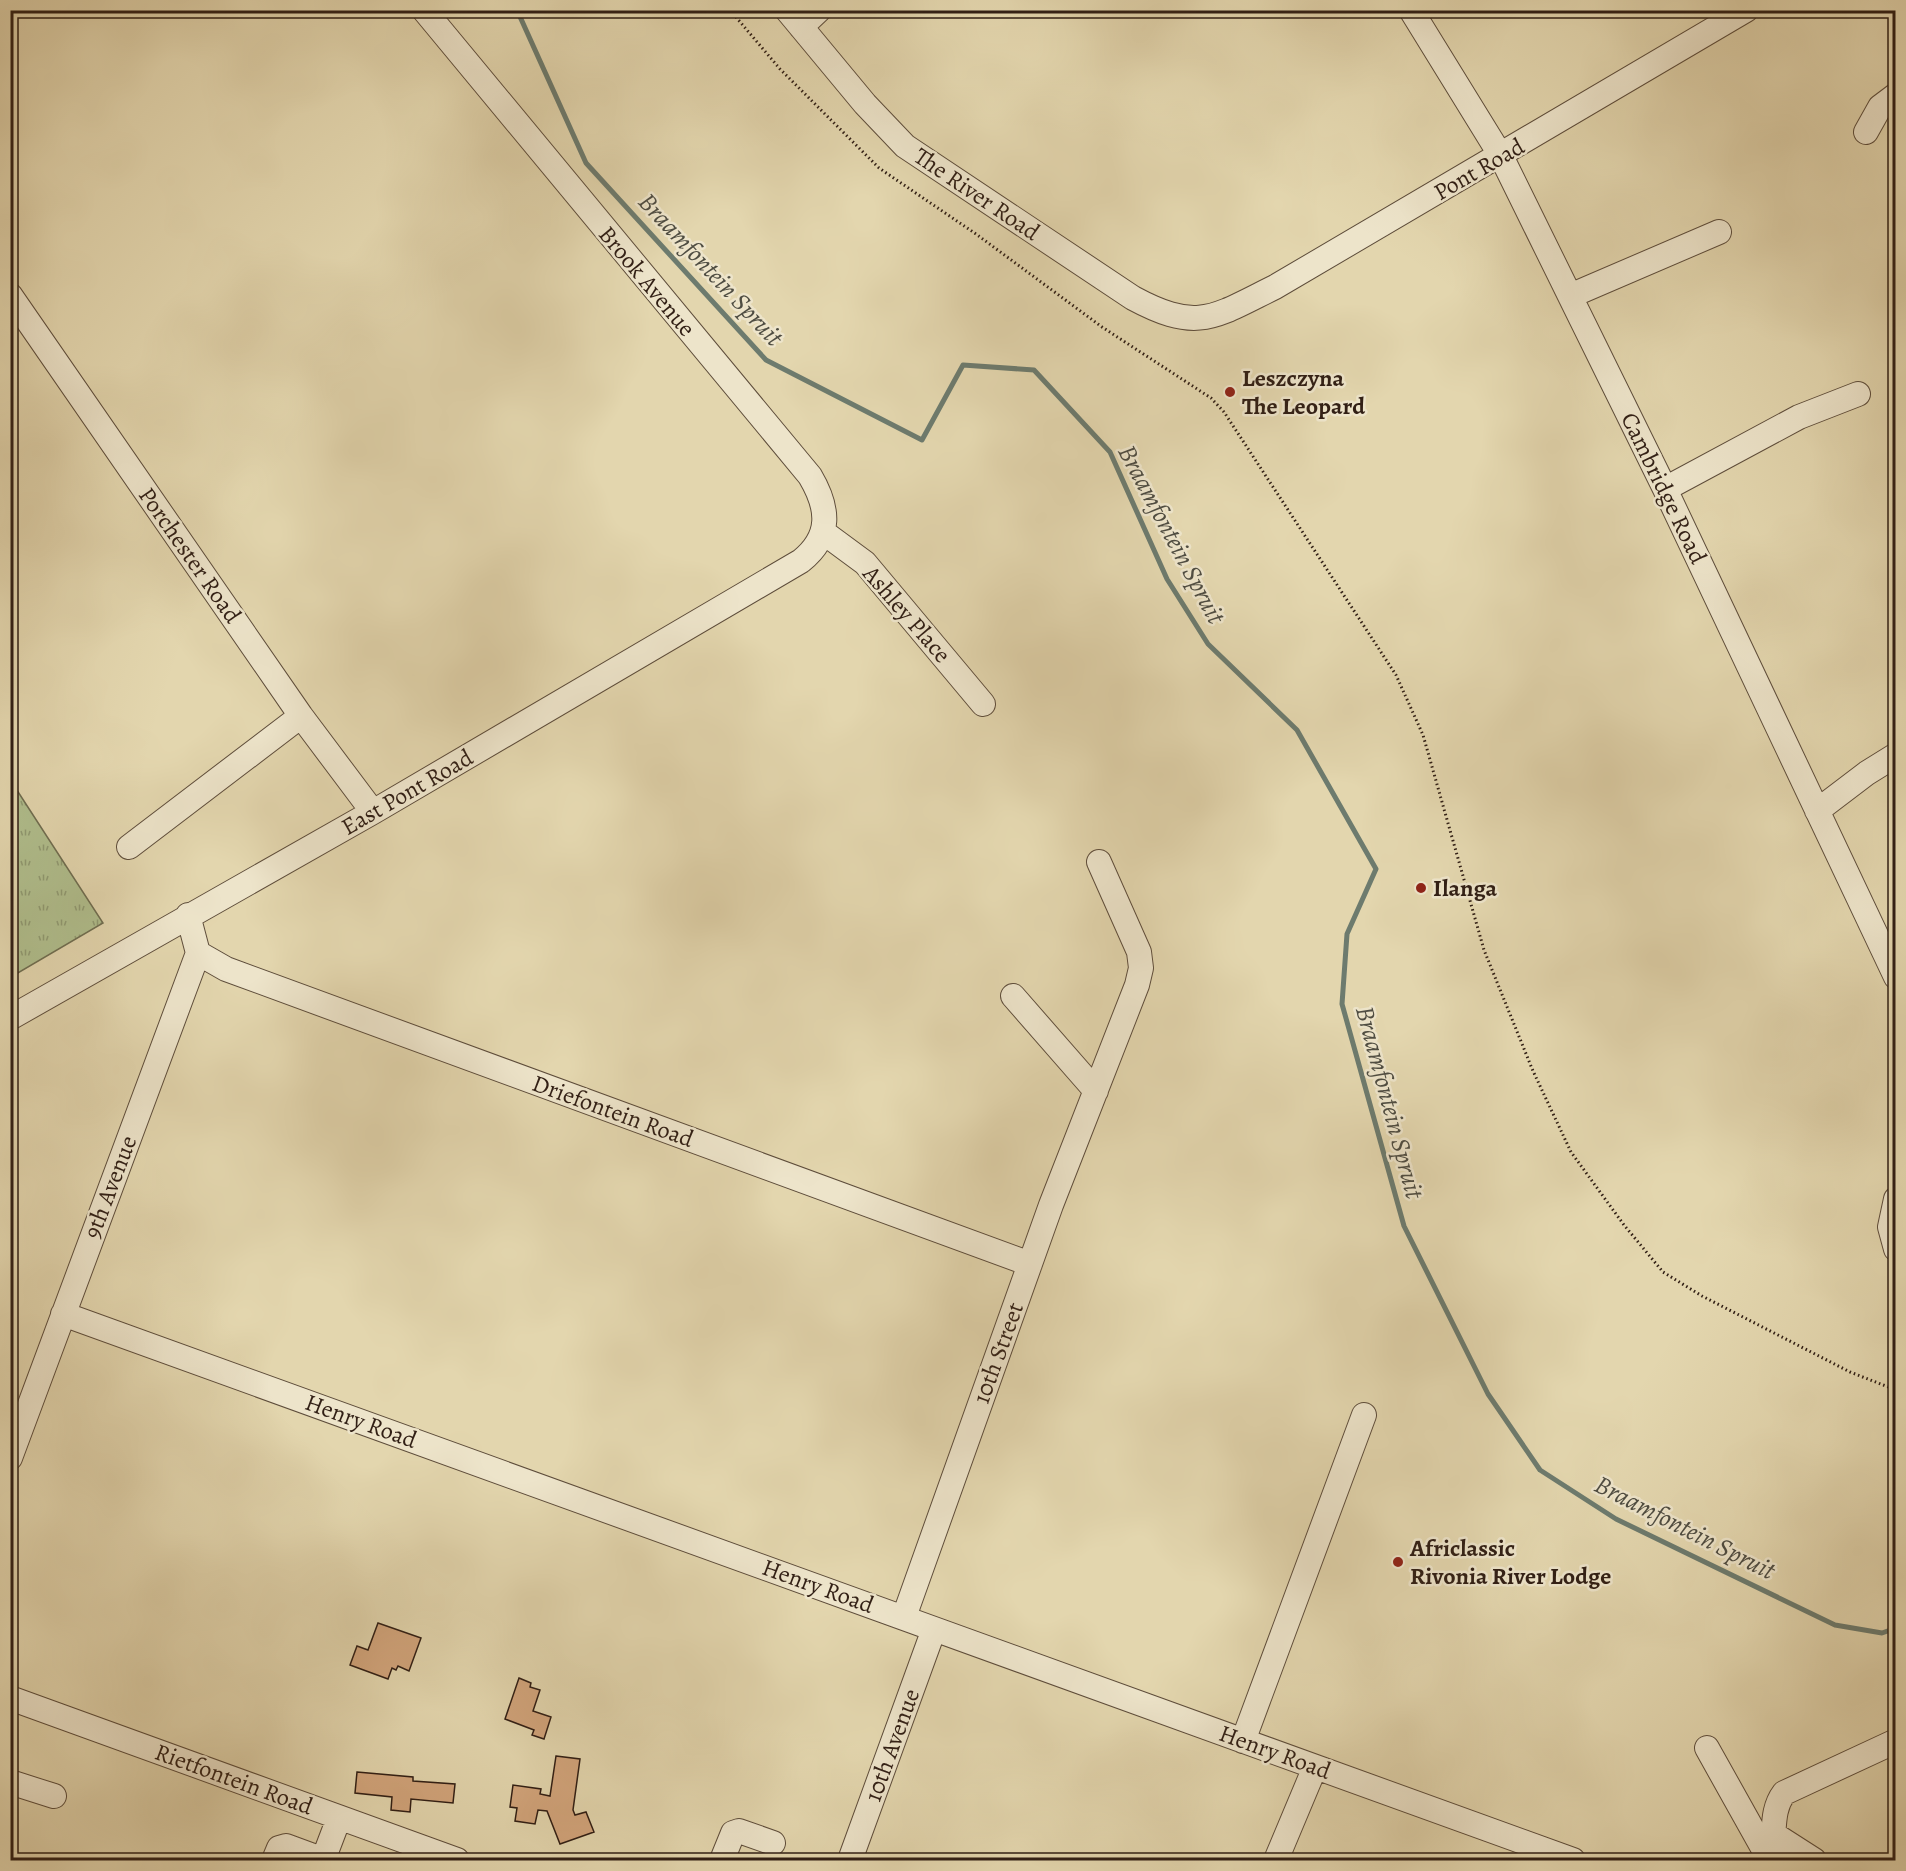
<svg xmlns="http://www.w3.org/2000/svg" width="1906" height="1871" font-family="Alegreya,serif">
	<defs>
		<pattern id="grass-tufts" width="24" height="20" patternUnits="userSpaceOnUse" patternTransform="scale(1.5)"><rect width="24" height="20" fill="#b0be8d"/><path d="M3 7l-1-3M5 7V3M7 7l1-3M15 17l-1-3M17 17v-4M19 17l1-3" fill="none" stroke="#909a72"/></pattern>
	</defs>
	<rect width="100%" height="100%" fill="#e3d6ae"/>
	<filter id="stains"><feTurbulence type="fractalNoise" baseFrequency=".00333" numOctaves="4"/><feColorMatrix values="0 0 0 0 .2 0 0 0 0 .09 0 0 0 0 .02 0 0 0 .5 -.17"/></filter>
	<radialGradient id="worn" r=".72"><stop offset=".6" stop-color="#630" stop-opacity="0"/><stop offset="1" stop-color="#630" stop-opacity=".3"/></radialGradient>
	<path fill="url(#grass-tufts)" stroke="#706e51" stroke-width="1.5" d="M 11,781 L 103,923 L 11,977 L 10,977 Z"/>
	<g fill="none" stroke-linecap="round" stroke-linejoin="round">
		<path stroke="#6d7b6e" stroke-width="5" d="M 517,10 L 586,163 L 766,360 L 922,440 L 963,365 L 1034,370 L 1110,452 L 1167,579 L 1208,644 L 1297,730 L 1376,869 L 1347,934 L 1342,1004 L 1404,1226 L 1488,1394 L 1499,1410 L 1540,1470 L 1616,1519 L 1835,1625 L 1882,1633 L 1896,1628"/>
	</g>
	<path fill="#d2a57c" stroke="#311f15" stroke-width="1.5" d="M 378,1623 L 421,1638 L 409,1671 L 398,1666 L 396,1670 L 392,1668 L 388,1679 L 350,1665 L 357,1646 L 368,1650 Z
		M 519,1678 L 531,1683 L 530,1687 L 540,1690 L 533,1711 L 551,1717 L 544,1739 L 532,1735 L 534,1730 L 505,1719 Z
		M 556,1756 L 580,1759 L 573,1810 L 575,1815 L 586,1812 L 594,1832 L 560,1844 L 547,1811 L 538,1810 L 535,1824 L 515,1821 L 517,1808 L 510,1807 L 513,1785 L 541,1789 L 540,1794 L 550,1796 Z
		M 357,1772 L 413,1777 L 413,1781 L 455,1784 L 453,1803 L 411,1799 L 410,1812 L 391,1810 L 392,1797 L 355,1793 Z"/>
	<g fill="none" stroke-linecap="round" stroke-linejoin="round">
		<g stroke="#5e4d3b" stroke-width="26">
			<path id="minor" d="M 787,10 L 865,104 L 905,146 L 1133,298 C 1198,333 1214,317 1275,287 L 1746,10
				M 1411,10 L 1501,156 L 1665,489 L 1896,977
				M 801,27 L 819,10
				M 1866,132 L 1880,107 L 1896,95
				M 10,295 L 301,716 L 373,812
				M 1570,296 L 1719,232
				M 1665,489 L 1799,417 L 1858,394
				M 823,532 L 865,563 L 983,704
				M 1817,811 L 1867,773 L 1896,755
				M 129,847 L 301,716
				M 198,953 L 226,969 L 1030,1264
				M 1013,996 L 1096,1091
				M 10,1018 L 373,812 L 801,561 C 832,536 829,508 810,476 L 424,10
				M 1896,1199 L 1890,1227 L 1896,1249
				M 63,1314 L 1573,1860
				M 10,1458 L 198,953 L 188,915
				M 904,1617 L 1051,1205 L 1137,985 L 1141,968 L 1139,952 L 1099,862
				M 10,1698 L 457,1860
				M 1243,1741 L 1364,1415
				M 1707,1748 L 1769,1859
				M 10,1782 L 54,1796
				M 1775,1835 L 1814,1860
				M 274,1860 L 279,1848 L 286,1846 L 324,1860
				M 323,1860 L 339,1818
				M 722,1860 L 733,1833 L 739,1831 L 773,1843
				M 850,1860 L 934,1629
				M 1276,1860 L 1315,1767
				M 1769,1860 C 1777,1837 1769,1813 1784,1793 L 1896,1741"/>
		</g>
		<path stroke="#311f15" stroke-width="3" stroke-dasharray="1.5 3" stroke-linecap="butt" d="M 730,10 L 780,69 L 879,168 L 976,234 L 1102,327 L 1211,398 L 1224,412 L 1396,675 L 1423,735 L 1484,950 L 1533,1071 L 1571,1152 L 1624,1225 L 1663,1272 L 1702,1296 L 1850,1372 L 1896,1390"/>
		<use href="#minor" stroke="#ede4ca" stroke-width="24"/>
	</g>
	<g fill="#8f2418" stroke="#ede4ca" stroke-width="2">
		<circle cx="1230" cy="392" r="6"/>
		<circle cx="1421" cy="888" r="6"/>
		<circle cx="1398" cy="1562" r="6"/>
	</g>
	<g text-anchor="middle" stroke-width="5" stroke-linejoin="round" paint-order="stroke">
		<g font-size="24" fill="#311f15" stroke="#ede4ca">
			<text transform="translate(1479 169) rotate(-30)" y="8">Pont Road</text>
			<text transform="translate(977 194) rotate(34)" y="8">The River Road</text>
			<text transform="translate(647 281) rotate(50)" y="8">Brook Avenue</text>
			<text transform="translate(1664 488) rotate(64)" y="8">Cambridge Road</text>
			<text transform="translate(190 555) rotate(55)" y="8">Porchester Road</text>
			<text transform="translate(907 614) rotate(49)" y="8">Ashley Place</text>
			<text transform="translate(407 792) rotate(-30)" y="8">East Pont Road</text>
			<text transform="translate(613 1111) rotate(20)" y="8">Driefontein Road</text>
			<text transform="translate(110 1187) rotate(-69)" y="8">9th Avenue</text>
			<text transform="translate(998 1353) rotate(-70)" y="8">10th Street</text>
			<text transform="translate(361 1421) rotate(20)" y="8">Henry Road</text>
			<text transform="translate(818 1586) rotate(20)" y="8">Henry Road</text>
			<text transform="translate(892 1745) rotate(-70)" y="8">10th Avenue</text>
			<text transform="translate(1275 1752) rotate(20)" y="8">Henry Road</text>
			<text transform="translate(234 1779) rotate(20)" y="8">Rietfontein Road</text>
		</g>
		<g font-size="24" font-weight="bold" fill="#311f15" stroke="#ede4ca" text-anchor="start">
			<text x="1242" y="386">Leszczyna<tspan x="1242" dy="28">The Leopard</tspan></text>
			<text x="1433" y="896">Ilanga</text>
			<text x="1410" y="1556">Africlassic<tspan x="1410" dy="28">Rivonia River Lodge</tspan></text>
		</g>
		<g font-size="26" font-style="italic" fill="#4f4d42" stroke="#ede4ca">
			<text transform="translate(711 269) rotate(47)" y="9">Braamfontein Spruit</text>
			<text transform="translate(1172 534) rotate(62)" y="9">Braamfontein Spruit</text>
			<text transform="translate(1390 1102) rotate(75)" y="9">Braamfontein Spruit</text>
			<text transform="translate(1685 1527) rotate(27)" y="9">Braamfontein Spruit</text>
		</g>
	</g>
	<rect width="1906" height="1871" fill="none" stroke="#e3d6ae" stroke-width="36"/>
	<rect x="12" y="12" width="1882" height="1847" fill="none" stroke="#311f15" stroke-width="3"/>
	<rect x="18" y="18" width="1870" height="1835" fill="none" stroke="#311f15" stroke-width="1.5"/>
	<rect width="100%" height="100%" filter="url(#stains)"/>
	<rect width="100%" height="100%" fill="url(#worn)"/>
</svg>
